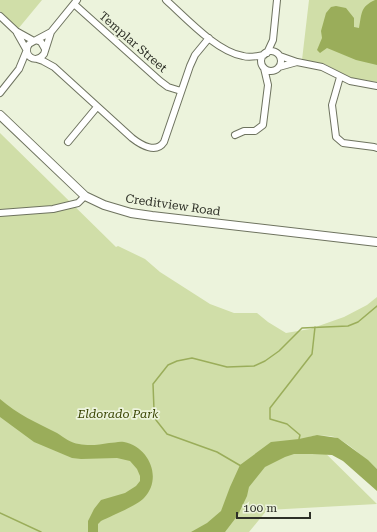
<svg xmlns="http://www.w3.org/2000/svg" width="377" height="532" font-family="'Roboto Serif',serif">
	<rect width="100%" height="100%" fill="#ecf3dc"/>
	<path fill="#d0dea8" d="M 0,0 L 42,0 L 18,29 L 0,11 Z
		M 309,0 L 377,0 L 377,82 L 355,79 L 346,76 L 325,64 L 302,60 Z
		M 0,133 L 116,247 L 118,246 L 145,259 L 160,272 L 210,304 L 234,313 L 257,313 L 268,322 L 286,333 L 310,329 L 344,317 L 367,305 L 377,297 L 377,469 C 370,462 345,441 337,438 C 329,435 317,435 309,437 L 377,504 L 267,510 L 249,532 L 0,532 Z"/>
	<path fill="#9aad5a" d="M 375,0 L 377,0 L 377,65 L 356,60 L 327,48 L 320,53 L 317,50 L 322,38 L 321,31 L 326,13 L 331,7 L 336,6 L 346,8 L 354,18 L 354,27 L 359,28 C 362,13 360,7 375,0 Z
		M 0,399 C 17,414 37,423 57,433 C 63,437 71,443 79,444 C 88,446 99,445 109,443 C 114,443 119,441 124,442 C 149,447 163,478 144,498 C 136,506 111,516 101,521 L 98,524 L 98,532 L 88,532 L 88,521 L 94,509 L 101,500 L 125,493 L 136,486 L 140,481 L 140,476 L 137,469 L 130,461 L 117,458 L 81,459 L 72,458 L 34,442 L 0,417 Z
		M 317,435 L 338,438 L 368,460 L 377,469 L 377,491 L 343,461 L 332,455 L 312,454 L 294,454 L 285,457 L 265,467 L 249,487 L 247,496 L 238,515 L 225,532 L 191,532 L 207,523 L 221,511 L 230,487 L 240,465 L 271,442 L 299,439 Z"/>
	<g fill="none" stroke-linecap="round" stroke-linejoin="round">
		<path stroke="#9aad5a" stroke-width="1.5" d="M 299,439 L 300,435 L 287,424 L 270,419 L 270,408 L 312,354 L 315,327
			M 241,466 L 217,452 L 167,434 L 156,420 L 154,410 L 153,384 L 168,365 L 177,361 L 192,358 L 227,367 L 254,366 L 265,361 L 279,351 L 302,328 L 348,326 L 358,322 L 377,306
			M 0,513 L 41,532"/>
		<g stroke="#6e735f" stroke-width="8">
			<path id="street" d="M 166,0 C 186,18 217,52 243,56 C 250,58 257,56 264,55
				M 74,4 L 160,81 L 168,87 L 181,91
				M 0,16 L 16,31 L 34,41
				M 17,33 L 26,49
				M 36,40 L 51,32 L 77,0
				M 45,49 L 41,42 L 36,40 L 29,44 C 22,55 35,65 44,54 L 51,32
				M261 61a10 10 0 1 1 20 0a10 10 0 1 1-20 0Z
				M 267,53 L 273,40 L 277,0
				M 280,56 L 297,62 L 322,67 L 350,81 L 377,86
				M 37,59 L 43,61 L 54,67 L 132,138 C 141,145 156,154 164,142 L 190,66 L 195,55 L 209,38
				M 279,67 L 297,62
				M 340,77 L 332,105 L 336,137 L 343,143 L 374,147 L 377,148
				M 0,93 L 19,69 L 26,52
				M 235,135 L 244,131 L 255,131 L 263,125 L 268,85 L 264,68
				M 68,142 L 97,107
				M 0,213 L 53,209 L 78,203 L 85,196"/>
		</g>
		<g stroke="#6e735f" stroke-width="10">
			<path id="secondary" d="M 0,115 L 85,196 L 104,205 L 131,213 L 152,216 L 377,242"/>
		</g>
		<use href="#street" stroke="#fff" stroke-width="6"/>
		<use href="#secondary" stroke="#fff" stroke-width="8"/>
	</g>
	<g text-anchor="middle" stroke-width="3.5" stroke-linejoin="round" paint-order="stroke">
		<g font-size="12" fill="#2e3027" stroke="#ecf3dc">
			<text transform="translate(133 42) rotate(41)" y="4">Templar Street</text>
			<text transform="translate(173 205) rotate(8)" y="4">Creditview Road</text>
		</g>
		<g font-size="12" font-style="italic" fill="#384402" stroke="#ecf3dc">
			<text x="118" y="418">Eldorado Park</text>
		</g>
	</g>
	<path d="M237 512v6h73v-6" fill="none" stroke="#2e3027" stroke-width="2"/>
	<text x="243" y="512" font-size="12" fill="#2e3027" stroke="#ecf3dc" stroke-width="3" paint-order="stroke">100 m</text>
</svg>
